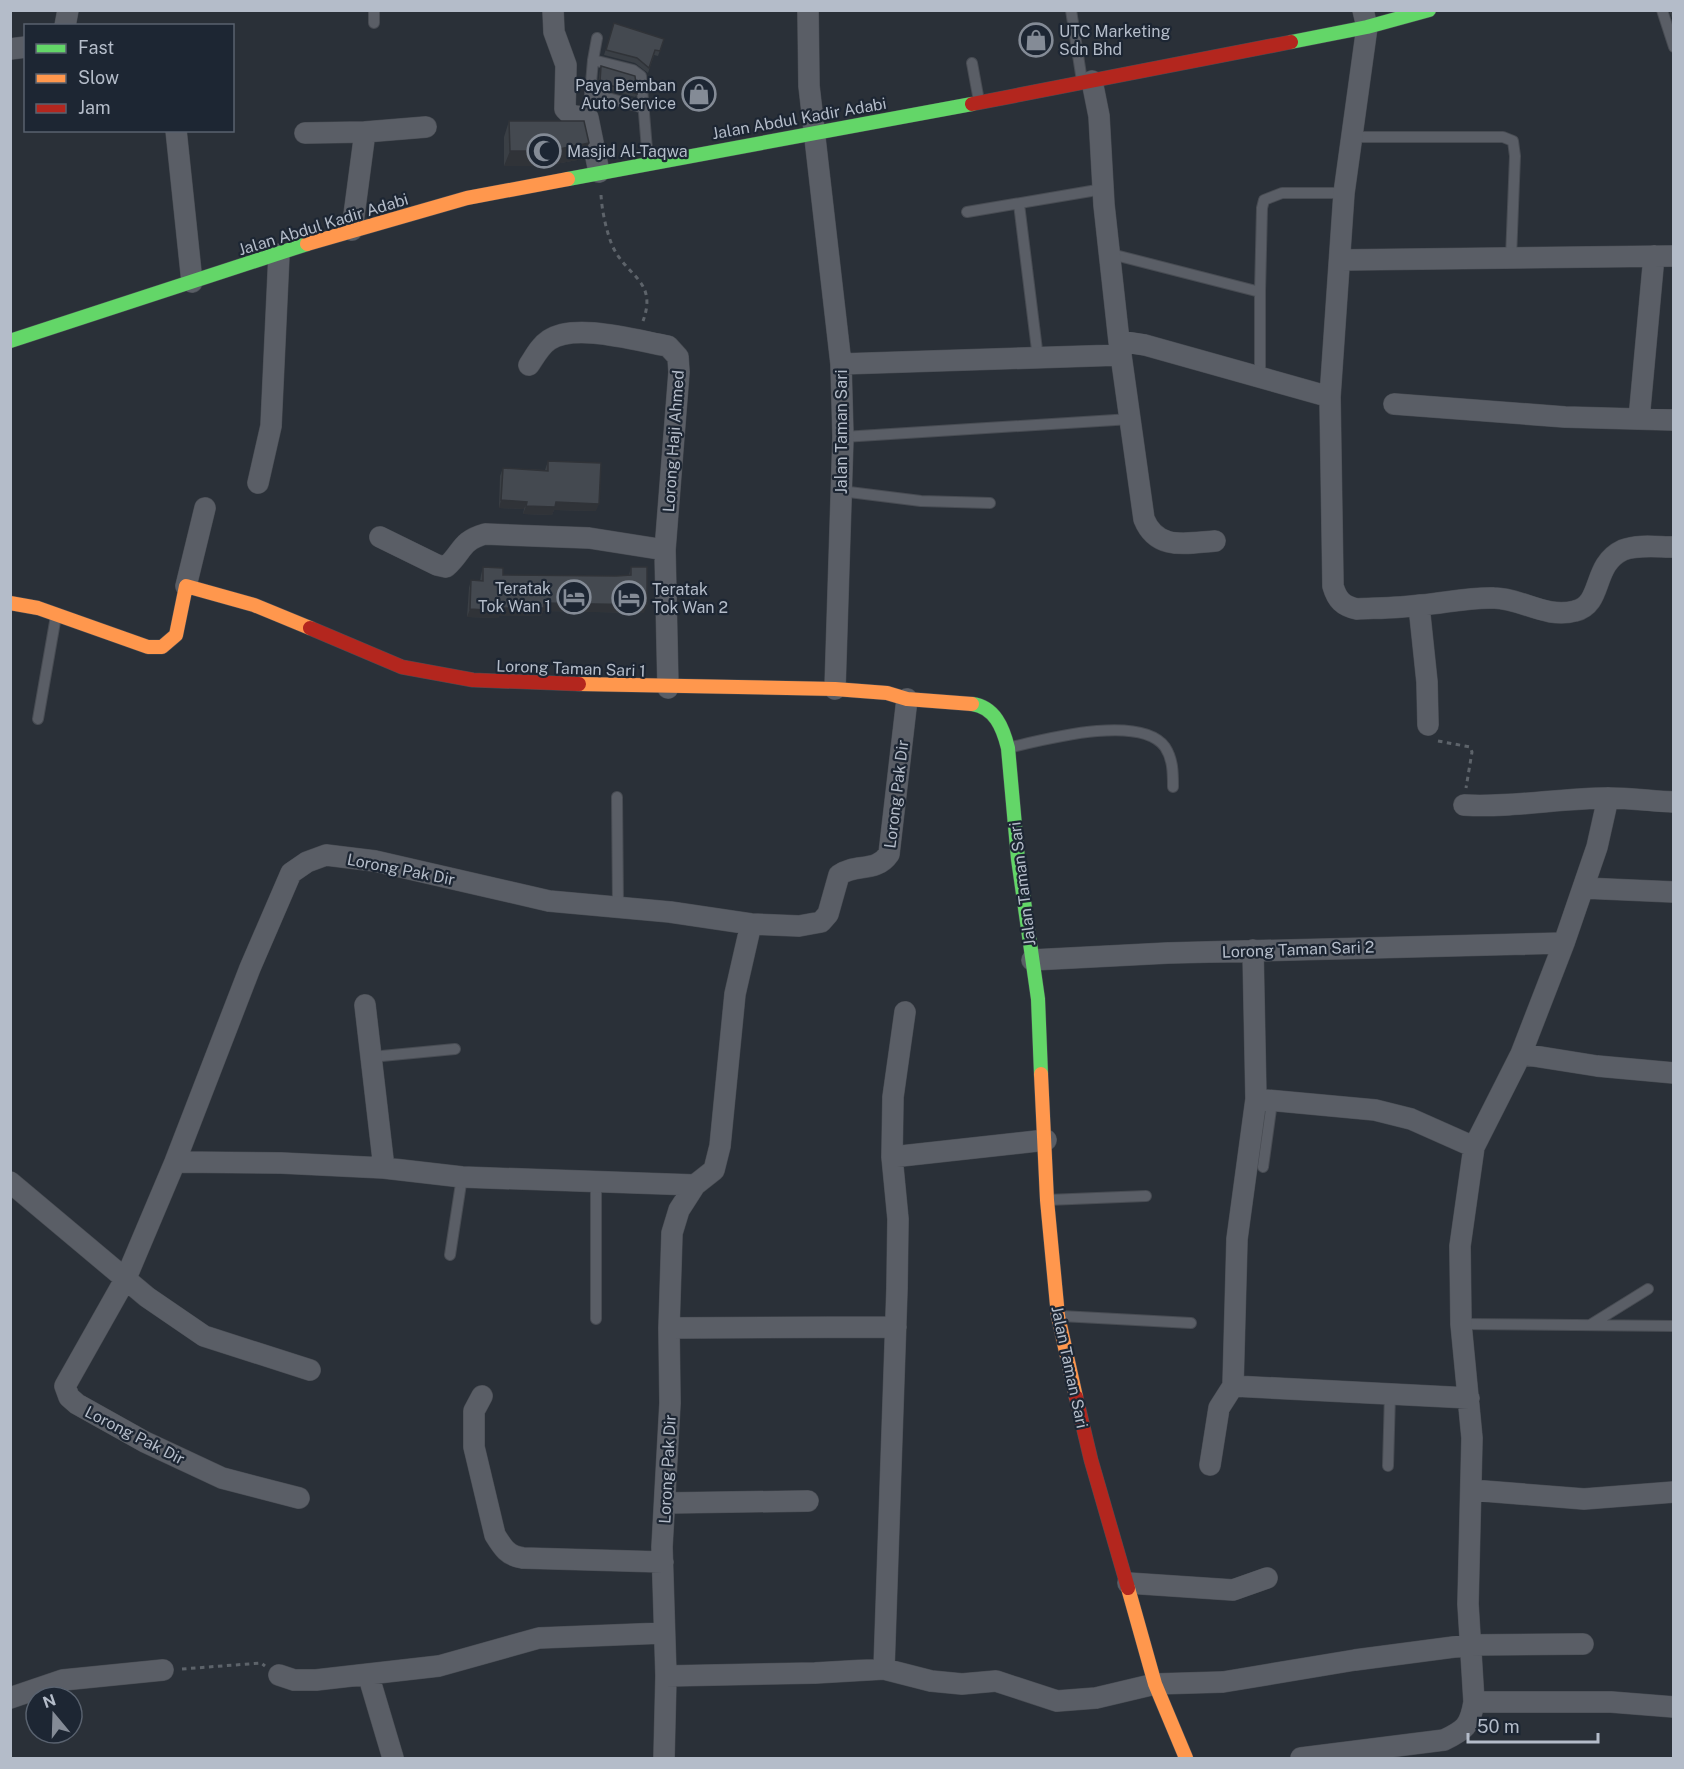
<svg xmlns="http://www.w3.org/2000/svg" width="1684" height="1769" font-family="'Public Sans',sans-serif">
	<rect width="100%" height="100%" fill="#2a3038"/>
	<g fill="none" stroke-linecap="round" stroke-linejoin="round">
		<g stroke="#484c53" stroke-width="12">
			<path id="lane" d="M 374,10 L 374,23
				M 1071,10 L 1082,81
				M 1662,10 L 1674,47
				M 593,60 L 633,70 L 641,76 L 648,162
				M 972,63 L 979,101
				M 590,93 L 644,108
				M 588,118 L 593,60 L 597,38
				M 1353,137 L 1503,137 L 1513,141 L 1515,156 L 1511,258
				M 1019,204 L 1038,358
				M 967,212 L 1103,189
				M 1111,254 L 1260,292 L 1260,377
				M 1260,292 L 1262,208 L 1264,200 L 1282,193 L 1344,193
				M 843,437 L 1131,419
				M 841,491 L 921,501 L 990,503
				M 38,719 L 56,616
				M 1008,748 C 1042,740 1140,713 1165,747 C 1173,759 1173,773 1173,787
				M 617,797 L 618,907
				M 371,1057 L 455,1049
				M 1263,1167 L 1272,1102
				M 596,1183 L 596,1319
				M 1047,1200 L 1146,1196
				M 450,1255 L 462,1177
				M 1061,1316 L 1191,1323
				M 1461,1324 L 1674,1326
				M 1590,1325 L 1648,1289
				M 1388,1466 L 1390,1394"/>
		</g>
		<g stroke="#484c53" stroke-width="22">
			<path id="street" d="M 553,10 L 554,32 L 566,65 L 565,109 L 571,115 L 588,118 L 599,172
				M 808,10 L 809,86 L 841,364 L 843,437 L 835,689
				M 1363,10 L 1367,27 L 1344,193 L 1330,397 L 1333,586 C 1337,600 1343,606 1357,609 C 1378,608 1400,608 1421,605 C 1445,603 1469,597 1494,598 C 1521,598 1546,619 1575,611 C 1604,604 1591,565 1623,550 C 1638,544 1658,547 1674,547
				M 65,26 L 68,10
				M 10,49 L 26,47
				M 1092,81 L 1099,116 L 1104,205 L 1119,341 L 1144,519 C 1157,551 1186,543 1215,541
				M 176,130 L 192,282
				M 365,132 L 426,127
				M 305,133 L 365,132 L 352,230
				M 1341,260 L 1674,256
				M 1119,341 L 1145,345 L 1330,397
				M 841,364 L 1121,355
				M 529,365 C 535,356 540,346 549,340 C 575,322 638,341 668,346 L 678,357 L 679,372 L 665,550 L 668,688
				M 1394,404 L 1565,417 L 1674,420
				M 1639,419 L 1654,256
				M 258,483 L 271,426 L 279,254
				M 380,537 L 437,565 L 446,567 C 463,552 460,541 485,534 L 589,538 L 665,550
				M 186,586 L 205,508
				M 1419,606 L 1427,682 L 1428,725
				M 1464,805 C 1512,808 1560,798 1608,798 C 1630,798 1652,801 1674,802
				M 1583,888 L 1674,892
				M 1032,960 L 1168,953 L 1564,943
				M 365,1005 L 384,1168
				M 1521,1054 L 1597,1066 L 1674,1073
				M 1256,1099 L 1375,1110 L 1411,1119 L 1474,1147
				M 892,1157 L 1046,1140
				M 175,1162 L 281,1163 L 384,1168 L 462,1177 L 695,1185
				M 10,1182 L 147,1297 L 204,1336 L 310,1370
				M 669,1328 L 896,1327
				M 1233,1386 L 1469,1398
				M 482,1396 L 474,1411 L 474,1447 L 495,1535 C 503,1548 508,1556 523,1558 L 663,1562
				M 1210,1465 L 1219,1408 L 1233,1386 L 1237,1239 L 1256,1099 L 1253,950
				M 1471,1490 L 1584,1499 L 1674,1492
				M 299,1498 L 222,1478 L 145,1442 L 77,1404 L 69,1397 L 65,1386 L 126,1278 L 175,1162 L 250,968 L 291,873 L 307,862 L 326,855 L 375,861 L 549,901 L 670,912 L 751,924 L 799,926 L 821,922 L 828,914 L 839,875 C 856,863 876,873 889,854 L 907,699
				M 666,1503 L 808,1501
				M 1128,1583 L 1233,1590 L 1267,1578
				M 884,1669 L 897,1288 L 898,1219 L 892,1157 L 893,1097 L 905,1012
				M 368,1674 L 393,1758
				M 279,1675 L 294,1680 L 316,1680 L 439,1666 L 539,1638 L 664,1633
				M 666,1676 L 815,1673 L 884,1669 L 931,1681 L 962,1684 L 996,1681 L 1057,1701 L 1096,1698 L 1155,1684 L 1223,1682 L 1355,1660 L 1469,1645 L 1583,1644
				M 10,1698 L 63,1680 L 163,1670
				M 1474,1702 L 1611,1702 L 1674,1707
				M 664,1758 L 666,1676 L 662,1547 L 670,1403 L 669,1328 L 672,1233 L 679,1210 L 695,1185 L 714,1170 L 720,1146 L 735,994 L 751,924
				M 1301,1758 L 1444,1740 C 1465,1730 1470,1726 1474,1702 L 1468,1604 L 1472,1438 L 1461,1324 L 1460,1246 L 1474,1147 L 1521,1054 L 1564,943 L 1597,847 L 1608,798"/>
		</g>
		<g stroke="#484c53" stroke-width="15">
			<path id="fast" d="M 1291,42 L 1367,27 L 1429,10
				M 568,179 L 972,104
				M 10,341 L 307,244
				M 972,704 C 995,707 1003,728 1008,748 L 1018,859 L 1038,999 L 1041,1074"/>
		</g>
		<g stroke="#484c53" stroke-width="15">
			<path id="slow" d="M 307,244 L 467,198 L 568,179
				M 10,603 L 38,608 L 148,647 L 162,647 L 176,635 L 186,586 L 254,605 L 310,628
				M 579,684 L 835,689 L 887,693 L 907,699 L 972,704
				M 1041,1074 L 1047,1200 L 1058,1316 L 1076,1397
				M 1128,1588 L 1155,1684 L 1186,1758"/>
		</g>
		<g stroke="#484c53" stroke-width="15">
			<path id="jam" d="M 972,104 L 1291,42
				M 310,628 L 402,667 L 473,680 L 579,684
				M 1076,1397 L 1091,1460 L 1128,1588"/>
		</g>
		<path stroke="#5d636a" stroke-width="3" stroke-dasharray="4.5 4.5" stroke-linecap="butt" d="M 601,195 C 602,211 606,230 612,245 C 626,277 658,280 643,321
			M 1438,741 L 1470,747 L 1472,752 L 1466,788
			M 182,1669 L 261,1663 L 265,1666"/>
		<use href="#lane" stroke="#5a5e66" stroke-width="10"/>
		<use href="#street" stroke="#5a5e66" stroke-width="21"/>
		<use href="#fast" stroke="#63d668" stroke-width="14"/>
		<use href="#slow" stroke="#ff974d" stroke-width="14"/>
		<use href="#jam" stroke="#b3261e" stroke-width="14"/>
	</g>
	<path fill="#3a3f45" d="M 1669,10 L 1674,10 L 1674,24 Z
		M 614,23 L 664,39 L 658,56 L 654,55 L 648,73 L 635,63 L 604,55 Z
		M 601,66 L 637,94 L 635,97 L 598,86 L 600,69 Z
		M 509,121 L 589,143 L 583,159 L 544,166 L 504,166 L 504,137 Z
		M 548,461 L 596,511 L 554,510 L 552,515 L 523,514 L 524,509 L 499,508 L 500,476 L 503,468 L 545,470 Z
		M 483,567 L 503,575 L 616,576 L 629,575 L 631,567 L 644,613 L 543,611 L 541,616 L 499,616 L 498,618 L 467,617 L 469,588 L 471,580 L 480,581 L 481,575 Z"/>
	<path fill="#303338" d="M 589,143 L 583,159 L 544,166 L 504,166 L 510,151 Z
		M 501,500 L 527,502 L 524,509 L 499,508 Z
		M 556,502 L 599,504 L 596,511 L 554,510 L 552,515 L 523,514 L 526,506 Z
		M 544,603 L 647,605 L 644,613 L 543,611 L 541,616 L 499,616 L 498,618 L 467,617 L 470,609 L 501,608 Z"/>
	<path fill="#444950" stroke="#303338" stroke-width="1.5" d="M 614,23 L 664,39 L 660,51 L 655,50 L 649,68 L 637,58 L 606,50 Z
		M 601,66 L 635,76 L 637,94 L 600,82 Z
		M 509,121 L 584,121 L 589,143 L 549,151 L 510,151 Z
		M 548,461 L 601,463 L 599,504 L 556,502 L 555,507 L 526,506 L 527,502 L 501,500 L 503,468 L 548,471 Z
		M 483,567 L 503,568 L 503,575 L 616,576 L 631,575 L 631,567 L 647,567 L 647,605 L 544,603 L 544,608 L 501,608 L 501,611 L 470,609 L 471,580 L 483,581 Z"/>
	<defs>
		<g id="shop-ring" transform="scale(1.725)"><circle r="9.5" fill="#1d2633" stroke="#848b96" stroke-width="1.5"/><path d="M-5-2.5h2.3a2.7 3.5 0 0 1 5.4 0H5L5.5 6h-11ZM-1.5-2.5h3a1.5 2.3 0 0 0-3 0Z" fill="#848b96"/></g>
		<g id="mosque-ring" transform="scale(1.725)"><circle r="9.5" fill="#1d2633" stroke="#848b96" stroke-width="1.5"/><path d="M3.5-4.9A6 6 0 1 0 3.5 4.9A5 5 0 1 1 3.5-4.9Z" fill="#848b96"/></g>
		<g id="hotel-ring" transform="scale(1.725)"><circle r="9.5" fill="#1d2633" stroke="#848b96" stroke-width="1.5"/><path d="M-6-4.5h1.5V1H6V5H4.5V3h-9V5H-6ZM-4 0a1.8 1.8 0 1 1 3.6 0ZM.5 0V-2.5h3Q6-2.5 6 0Z" fill="#848b96"/></g>
	</defs>
	<g fill-rule="evenodd">
		<use href="#shop-ring" x="1036" y="40"/>
		<use href="#shop-ring" x="699" y="94"/>
		<use href="#mosque-ring" x="544" y="151"/>
		<use href="#hotel-ring" x="574" y="597"/>
		<use href="#hotel-ring" x="629" y="598"/>
	</g>
	<g text-anchor="middle" stroke-width="4.5" stroke-linejoin="round" paint-order="stroke">
		<g font-size="16" fill="#b4bcc9" stroke="#1d2633" text-anchor="start">
			<text x="1059" y="37">UTC Marketing<tspan x="1059" dy="18">Sdn Bhd</tspan></text>
			<text x="676" y="91" text-anchor="end">Paya Bemban<tspan x="676" dy="18">Auto Service</tspan></text>
			<text x="567" y="157">Masjid Al-Taqwa</text>
			<text x="551" y="594" text-anchor="end">Teratak<tspan x="551" dy="18">Tok Wan 1</tspan></text>
			<text x="652" y="595">Teratak<tspan x="652" dy="18">Tok Wan 2</tspan></text>
		</g>
		<g font-size="16" fill="#b4bcc9" stroke="#1d2633">
			<text transform="translate(799 118) rotate(-10)" y="6">Jalan Abdul Kadir Adabi</text>
			<text transform="translate(323 224) rotate(-17)" y="6">Jalan Abdul Kadir Adabi</text>
			<text transform="translate(841 432) rotate(-90)" y="6">Jalan Taman Sari</text>
			<text transform="translate(673 441) rotate(-86)" y="6">Lorong Haji Ahmed</text>
			<text transform="translate(571 668) rotate(2)" y="6">Lorong Taman Sari 1</text>
			<text transform="translate(896 794) rotate(-83)" y="6">Lorong Pak Dir</text>
			<text transform="translate(401 869) rotate(11)" y="6">Lorong Pak Dir</text>
			<text transform="translate(1022 884) rotate(-97)" y="6">Jalan Taman Sari</text>
			<text transform="translate(1298 949) rotate(-2)" y="6">Lorong Taman Sari 2</text>
			<text transform="translate(1070 1367) rotate(78)" y="6">Jalan Taman Sari</text>
			<text transform="translate(135 1435) rotate(27)" y="6">Lorong Pak Dir</text>
			<text transform="translate(667 1469) rotate(-87)" y="6">Lorong Pak Dir</text>
		</g>
	</g>
	<rect width="1684" height="1769" fill="none" stroke="#b4bcc9" stroke-width="24"/>
	<rect x="24" y="24" width="210" height="108" fill="#1d2633" stroke="#59626f" stroke-width="1.5"/>
	<rect x="36" y="44" width="30" height="9" fill="#63d668" stroke="#59626f" stroke-width="1.5"/>
	<text x="78" y="54" font-size="18" fill="#b4bcc9">Fast</text>
	<rect x="36" y="74" width="30" height="9" fill="#ff974d" stroke="#59626f" stroke-width="1.5"/>
	<text x="78" y="84" font-size="18" fill="#b4bcc9">Slow</text>
	<rect x="36" y="104" width="30" height="9" fill="#b3261e" stroke="#59626f" stroke-width="1.5"/>
	<text x="78" y="114" font-size="18" fill="#b4bcc9">Jam</text>
	<g transform="translate(54 1715) rotate(341)"><circle r="28" fill="#1d2633" stroke="#59626f" stroke-width="1.5"/>
	<path d="M0-4.5L10 22L0 15L-10 22Z" fill="#848b96"/>
	<text y="-9" font-size="16" font-weight="bold" text-anchor="middle" fill="#b4bcc9">N</text>
	</g>
	<path d="M1468 1733v9h130v-9" fill="none" stroke="#b4bcc9" stroke-width="3"/>
	<text x="1477" y="1733" font-size="18" fill="#b4bcc9" stroke="#1d2633" stroke-width="4.5" paint-order="stroke">50 m</text>
</svg>
